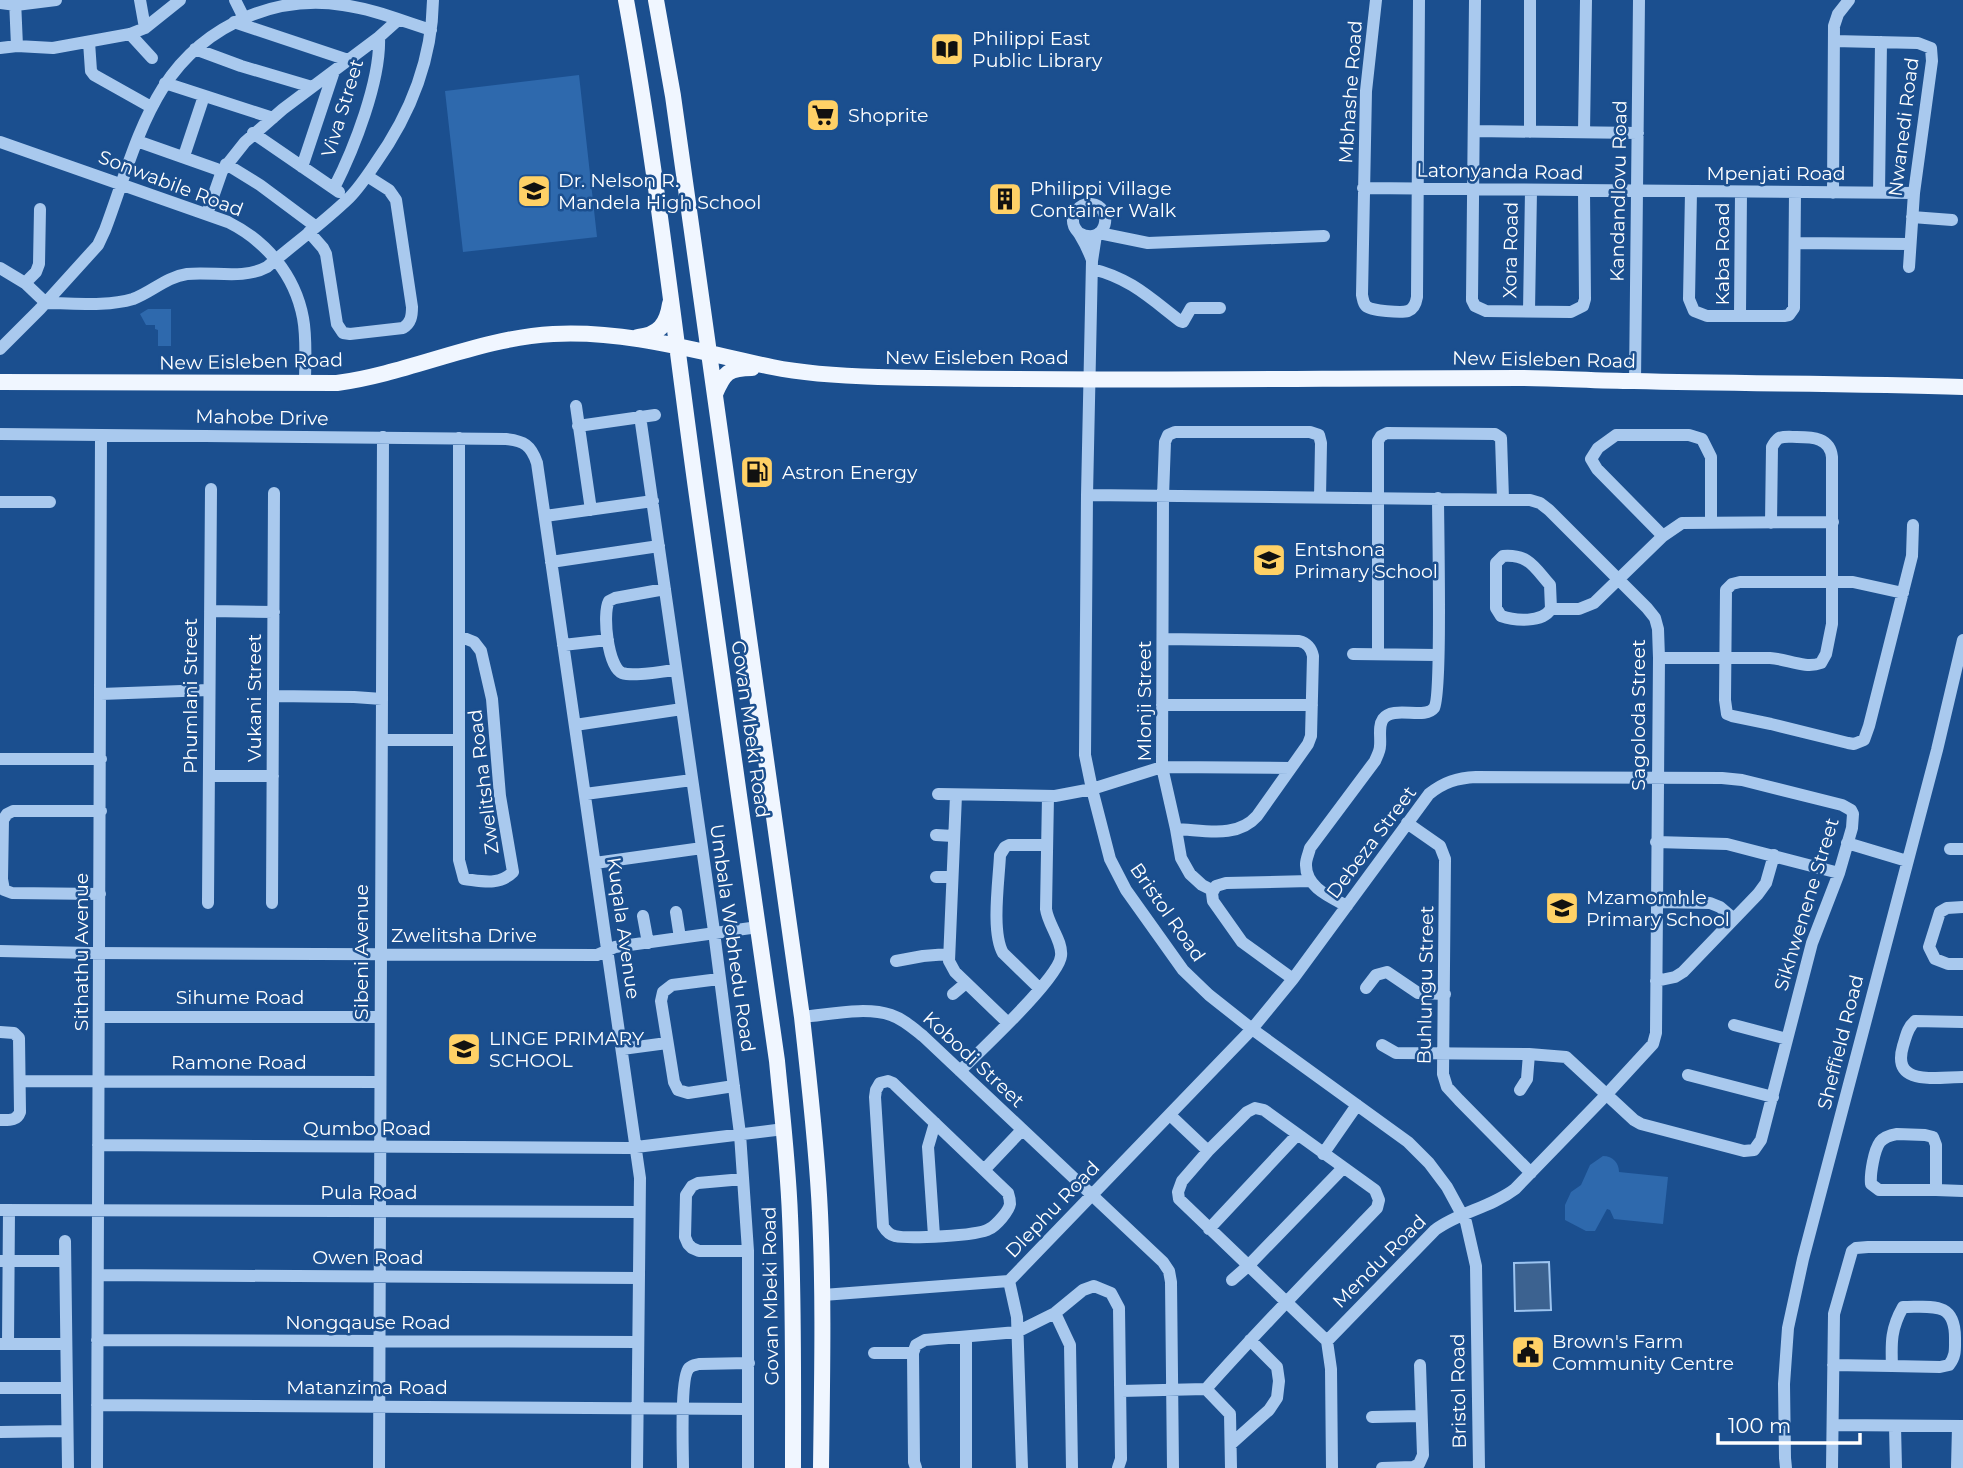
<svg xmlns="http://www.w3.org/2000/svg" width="1963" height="1468" font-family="Montserrat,sans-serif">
	<rect width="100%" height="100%" fill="#1b4f8f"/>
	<path fill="#2e69ad" d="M 579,75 L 597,237 L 463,252 L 445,91 Z
		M 148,309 L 171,309 L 171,346 L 158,346 L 158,330 L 155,329 L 155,325 L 146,325 L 140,314 Z
		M 1603,1156 C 1613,1156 1619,1163 1619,1172 L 1668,1177 L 1663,1224 L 1614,1219 L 1610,1210 L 1607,1209 L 1595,1231 L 1586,1231 L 1565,1220 L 1565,1205 L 1571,1192 L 1581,1185 L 1590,1165 Z"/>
	<path fill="#3c6290" stroke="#9cc4f0" stroke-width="2" d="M 1549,1262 L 1551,1310 L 1515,1311 L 1514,1263 Z"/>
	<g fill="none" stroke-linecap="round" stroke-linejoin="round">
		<path stroke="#a9c9ee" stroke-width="12" d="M 15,0 L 17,46
			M 140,0 L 145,28
			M 235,0 L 244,18
			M 1376,0 L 1366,91 L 1362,295 C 1363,299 1363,303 1366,306 C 1371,311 1402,313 1408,311 C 1414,309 1416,303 1417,297 L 1419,0
			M 1475,0 L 1472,300 L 1475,306 L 1486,311 L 1571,312 L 1583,306 L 1585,299 L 1584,191
			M 0,3 L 16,5 L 56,0
			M 234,22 L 348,60
			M 130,34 L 152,58
			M 1834,41 L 1918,43 L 1931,48 L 1932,61 L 1914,193 L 1909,267
			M 89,42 L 91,71 L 94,75 L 151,107
			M 0,48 L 17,46 L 53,48 L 130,34 L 145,28 L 180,0
			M 195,49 L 241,66 L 312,87
			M 165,83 L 273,118
			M 1474,131 L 1638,133
			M 1530,132 L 1530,0
			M 1584,132 L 1586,0
			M 253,133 L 339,192
			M 137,141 L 222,171
			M 0,142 L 228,222 C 266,241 295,275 303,318 C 307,339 305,362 305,384
			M 184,156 L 204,96
			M 226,164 L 260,185 L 315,226
			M 302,167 L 334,71
			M 334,188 C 354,149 381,80 379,37
			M 1363,188 L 1914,193
			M 1691,192 L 1689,299 L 1694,311 L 1707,316 L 1784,316 L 1789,315 L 1794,308 L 1795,192
			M 1833,193 L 1834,26 L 1838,14 L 1849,0
			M 1879,193 L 1881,42
			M 207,214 L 222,171 L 245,142 L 283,109 L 379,37 L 398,20
			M 1912,217 L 1952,220
			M 309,232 L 323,248 L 326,254 L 337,324 L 343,333 L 350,334 L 403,328 C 411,323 412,316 412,307 L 396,200 L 389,190 L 367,176
			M 1079,233 C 1107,248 1115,206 1091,204 C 1079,203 1070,215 1074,226 C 1075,229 1079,233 1080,235 C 1085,243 1089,252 1092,260
			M 1099,233 L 1148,243 L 1324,236
			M 1096,235 L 1092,261 L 1087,495 L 1085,755 L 1092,789 L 1110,859 L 1126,890 L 1183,970 L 1209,995 L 1252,1029 L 1408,1142 L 1429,1163 L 1447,1187 L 1466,1222 L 1476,1266 L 1479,1468
			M 1795,243 L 1909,244
			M 0,268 L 25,283 L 46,303 C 74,303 106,307 133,299 C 152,292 166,277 187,274 C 213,271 243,280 267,267 C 294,244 323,223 349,198 C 359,188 367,176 375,164 C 410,115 432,61 433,0
			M 1092,269 C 1130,278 1150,298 1180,321 L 1183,322 L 1191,308 L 1220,308
			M 25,283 L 36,272 L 39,264 L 40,209
			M 1529,311 L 1531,191
			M 1740,315 L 1741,192
			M 0,349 L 40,309 L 98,245 L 105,230 C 138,142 152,56 249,16 C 279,4 311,0 343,5 C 373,9 402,21 431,30
			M 1635,382 L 1639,0
			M 576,406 L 591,510
			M 640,416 L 713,924 L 740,1134 L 748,1251 L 748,1468
			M 578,426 L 655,415
			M 0,434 L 506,439 C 524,441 531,445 537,463 L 640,1178 L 637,1468
			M 459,438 L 459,860 L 464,879 C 482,881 499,886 513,872 L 500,796 L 492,699 L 481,651 L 474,642 L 459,636
			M 1087,495 L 1530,500 L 1540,503 L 1549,510 L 1647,608 L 1655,618 L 1658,629 L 1659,658 L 1656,1033 L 1653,1044 L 1607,1094 L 1515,1189 C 1490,1208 1459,1212 1435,1230 L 1327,1341
			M 0,502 L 50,502
			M 545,516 L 653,501
			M 1663,536 L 1597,469 L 1591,459 L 1598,448 L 1616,435 L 1689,435 L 1702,439 L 1711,457 L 1711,522
			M 551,562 L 659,546
			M 665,589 L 615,598 L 609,601 C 602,614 608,667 622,673 C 634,677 663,671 676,670
			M 1903,593 L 1853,582 L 1740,582 L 1732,584 L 1726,590 L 1725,700 L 1727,714 L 1732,716 L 1771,724 L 1848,743 L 1854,744 L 1864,740 L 1869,726 L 1912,556 L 1913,525
			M 1551,609 L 1550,585 C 1534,567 1529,554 1503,556 L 1496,563 L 1496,608 L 1501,616 C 1515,621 1542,623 1551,609 L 1579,609 L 1594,603 L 1663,536 L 1682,523 L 1833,522
			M 210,611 L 274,612
			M 1163,639 L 1299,641 C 1307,643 1311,647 1313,656 L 1311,736 L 1308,744 L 1257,816 C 1237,839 1204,830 1176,829
			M 563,645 L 608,640
			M 1378,653 L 1378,441 L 1381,436 L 1387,433 L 1495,434 L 1501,438 L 1503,499
			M 1353,654 L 1438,655
			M 1659,658 L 1770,658 C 1787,659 1805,669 1821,663 L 1826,654 L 1832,624 L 1832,457 C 1830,438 1813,437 1797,437 C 1791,437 1785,436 1779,438 C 1775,441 1774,443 1772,447 L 1771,523
			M 101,694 L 209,690
			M 273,696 L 354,697 L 382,699
			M 1162,705 L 1312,705
			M 575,725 L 682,709
			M 382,740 L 459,740
			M 0,759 L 101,759
			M 209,776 L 273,776
			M 585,794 L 692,780
			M 938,794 L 1055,796 L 1092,789 L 1162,767 L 1290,768
			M 956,795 L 949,961 L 955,972 L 1008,1023
			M 1407,823 L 1440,846 L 1445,859 L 1443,1074 L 1447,1087 L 1459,1100 L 1531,1173
			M 936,835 L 953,836
			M 1656,842 L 1727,844 L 1839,873
			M 1847,843 L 1907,861
			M 1950,849 L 1963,849
			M 595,863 L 702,848
			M 936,877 L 952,877
			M 1212,890 L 1202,885 L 1190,874 L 1181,858 L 1176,829 L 1162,767 L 1163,496 L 1165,442 L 1168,435 L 1175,432 L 1310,432 L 1319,435 L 1321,443 L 1320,498
			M 100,894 L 12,893 L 4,890 L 2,879 L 3,820 L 7,814 L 13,811 L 101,811
			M 1657,902 L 1710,903 L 1720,907 L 1734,919
			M 208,903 L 211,489
			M 272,903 L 274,493
			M 1347,906 C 1330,897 1305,887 1306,864 C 1306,859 1309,853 1310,848 L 1375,761 C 1377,756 1380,751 1380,746 C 1381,738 1378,726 1383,719 C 1393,705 1425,720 1434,708 C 1442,697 1438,525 1438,498
			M 1963,907 L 1947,908 L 1940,912 L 1929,947 L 1935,959 L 1948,964 L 1963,964
			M 676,912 L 680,938
			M 643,916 L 648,943
			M 0,951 L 89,953 L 597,955 L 615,947 L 758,927
			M 896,961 L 923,956 L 948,954
			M 719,979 L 672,985 L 663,992 L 661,1001 L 674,1082 L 678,1090 L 688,1093 L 734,1086
			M 1293,979 L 1242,942 L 1213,901 L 1212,893 L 1216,886 L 1226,883 L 1310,881
			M 1656,981 L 1675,977 L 1683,972 L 1758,894 L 1766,883 L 1774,855
			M 1366,988 L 1376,975 L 1387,972 L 1418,993 L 1445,994
			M 1040,989 L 1003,953 C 991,932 999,880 1000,855 L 1005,847 L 1009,845 L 1047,845
			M 953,994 L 966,983
			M 99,1017 L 380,1017
			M 802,1017 C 828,1015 865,1006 891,1015 C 903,1019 913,1028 923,1036 L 1163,1262 L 1169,1271 L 1171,1282 L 1173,1468
			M 1963,1022 L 1915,1021 C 1907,1028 1906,1037 1903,1046 C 1891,1087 1937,1077 1963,1077
			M 1734,1025 L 1787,1039
			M 0,1032 L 14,1033 L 19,1038 L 20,1112 C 17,1121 9,1120 0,1120
			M 622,1049 L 667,1043
			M 960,1071 C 980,1051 1059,978 1061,956 C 1063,941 1048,925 1046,909 L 1048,796
			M 1688,1075 L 1773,1097
			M 20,1081 L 380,1082
			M 888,1081 L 893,1083 L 1008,1193 C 1009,1196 1010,1200 1010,1204 C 1009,1211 996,1226 989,1229 C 978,1236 908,1239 895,1236 C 889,1235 886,1231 883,1226 L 875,1097 L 876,1090 L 880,1083 Z
			M 1520,1090 L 1527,1079 L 1529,1054
			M 1170,1115 L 1208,1151
			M 1897,1134 L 1925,1135 L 1933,1137 L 1936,1145 L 1936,1190 L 1879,1190 L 1871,1184 C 1870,1174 1874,1150 1880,1142 C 1884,1137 1891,1135 1897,1134 Z
			M 98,1145 L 628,1148 L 784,1129
			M 1323,1154 L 1357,1105
			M 984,1170 L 1022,1130
			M 743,1179 L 698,1183 L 692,1186 L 686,1195 L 685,1237 L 688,1244 L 692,1248 L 699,1251 L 748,1251
			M 1936,1190 L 1963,1191
			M 0,1210 L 639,1212
			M 1209,1229 L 1297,1135
			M 934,1236 L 928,1147 L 935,1123
			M 65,1241 L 68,1468
			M 0,1261 L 65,1261
			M 98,1275 L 639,1278
			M 1232,1280 L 1248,1266 L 1343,1168
			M 1009,1281 L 1017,1317 L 1022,1468
			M 823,1295 L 1009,1281 L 1252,1029 L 1293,979 L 1429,794 C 1444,782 1457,778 1476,777 L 1722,778 L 1742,780 L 1842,805 L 1851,810 L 1853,814 L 1852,828 L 1839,873 L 1812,943 L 1761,1140 L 1754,1150 L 1744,1151 L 1641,1124 L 1634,1120 L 1566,1057 L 1529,1054 L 1396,1053 L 1382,1045
			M 1903,1307 C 1932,1307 1955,1301 1955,1338 C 1955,1349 1956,1356 1949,1365 L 1940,1367 L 1892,1366 C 1891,1342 1891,1328 1903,1307 Z
			M 1055,1313 L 1070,1345 L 1072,1468
			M 966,1338 L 966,1468
			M 97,1340 L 638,1342
			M 0,1344 L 66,1344
			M 8,1344 L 9,1210
			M 874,1353 L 913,1353
			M 1833,1365 L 1892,1366
			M 0,1388 L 66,1388
			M 1206,1389 L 1230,1414 L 1231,1468
			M 1121,1391 L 1206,1389 C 1261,1327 1319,1268 1377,1208 L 1379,1200 L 1375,1190 L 1264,1110 L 1255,1108 L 1247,1112 L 1208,1151 L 1182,1181 L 1178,1192 L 1179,1199 L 1327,1341 L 1331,1369 L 1332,1468
			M 97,1405 L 748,1409
			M 1372,1417 L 1421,1416
			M 1833,1425 L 1963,1426
			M 1895,1426 L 1896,1468
			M 0,1432 L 67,1431
			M 1231,1444 L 1269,1410 L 1277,1398 L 1279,1381 L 1277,1367 L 1250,1340
			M 97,1468 L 101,436
			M 379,1468 L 383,437
			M 683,1468 C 683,1452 680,1377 689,1368 C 692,1365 695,1365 699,1364 L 749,1363
			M 916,1468 L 914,1462 L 913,1353 L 916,1345 L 925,1340 L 1017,1332 L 1055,1313 L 1083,1290 L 1094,1286 L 1111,1293 L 1119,1308 L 1121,1459 L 1118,1468
			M 1382,1468 L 1413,1467 L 1419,1464 L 1423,1455 L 1420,1365
			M 1786,1468 L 1785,1458 L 1784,1384 L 1788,1328 L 1803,1259 L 1937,750 L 1963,640
			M 1832,1468 L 1834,1314 L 1852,1251 L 1856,1248 L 1868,1247 L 1963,1247
			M 1957,1468 L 1958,1426"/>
		<path stroke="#f0f6ff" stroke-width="16" d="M 626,0 C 656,164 674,330 697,496 C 723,684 750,873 777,1061 C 782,1113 788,1164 790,1216 C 794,1300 793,1384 793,1468
			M 656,0 L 673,96 L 802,1017 C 809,1082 817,1147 820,1213 C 824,1298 822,1383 821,1468
			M 638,337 C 659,335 667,324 670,304
			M 0,382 L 337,383 C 410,373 479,338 553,334 C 628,330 699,352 772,367 C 806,374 843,376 878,377 C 1092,382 1306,378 1519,378 C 1558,378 1596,381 1634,381 C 1744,384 1853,383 1963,387
			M 715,394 C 724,373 728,368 752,368"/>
	</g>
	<defs>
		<g id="library-square" transform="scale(1.75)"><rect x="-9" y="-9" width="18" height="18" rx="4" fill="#ffd166" stroke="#1b4f8f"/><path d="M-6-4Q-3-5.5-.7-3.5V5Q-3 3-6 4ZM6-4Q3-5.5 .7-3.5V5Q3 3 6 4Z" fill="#111"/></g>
		<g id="supermarket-square" transform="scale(1.75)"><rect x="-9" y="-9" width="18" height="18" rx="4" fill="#ffd166" stroke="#1b4f8f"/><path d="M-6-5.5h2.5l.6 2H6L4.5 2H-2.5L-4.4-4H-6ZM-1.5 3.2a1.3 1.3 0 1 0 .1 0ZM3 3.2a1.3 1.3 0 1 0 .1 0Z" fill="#111"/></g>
		<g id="school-square" transform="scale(1.75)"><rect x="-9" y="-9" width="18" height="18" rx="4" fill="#ffd166" stroke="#1b4f8f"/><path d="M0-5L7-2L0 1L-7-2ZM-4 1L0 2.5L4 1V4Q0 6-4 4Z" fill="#111"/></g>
		<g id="building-square" transform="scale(1.75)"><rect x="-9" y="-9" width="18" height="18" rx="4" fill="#ffd166" stroke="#1b4f8f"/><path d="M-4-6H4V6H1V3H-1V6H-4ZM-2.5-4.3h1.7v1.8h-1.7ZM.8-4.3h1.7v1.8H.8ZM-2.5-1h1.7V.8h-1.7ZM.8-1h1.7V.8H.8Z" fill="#111"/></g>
		<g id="fuel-square" transform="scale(1.75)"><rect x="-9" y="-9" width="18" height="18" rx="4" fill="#ffd166" stroke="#1b4f8f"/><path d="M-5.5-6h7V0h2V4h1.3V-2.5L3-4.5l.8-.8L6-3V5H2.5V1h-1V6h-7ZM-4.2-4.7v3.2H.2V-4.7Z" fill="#111"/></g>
		<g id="civic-square" transform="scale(1.75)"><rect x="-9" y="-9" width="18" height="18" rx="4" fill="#ffd166" stroke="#1b4f8f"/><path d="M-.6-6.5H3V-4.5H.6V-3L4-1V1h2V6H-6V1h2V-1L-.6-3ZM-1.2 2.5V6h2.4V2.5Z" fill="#111"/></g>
	</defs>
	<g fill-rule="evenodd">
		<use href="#library-square" x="947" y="49"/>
		<use href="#supermarket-square" x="823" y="115"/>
		<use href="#school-square" x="534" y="191"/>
		<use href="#building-square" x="1005" y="199"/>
		<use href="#fuel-square" x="757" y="472"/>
		<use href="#school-square" x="1269" y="560"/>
		<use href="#school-square" x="1562" y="908"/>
		<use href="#school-square" x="464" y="1049"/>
		<use href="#civic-square" x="1528" y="1352"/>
	</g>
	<g text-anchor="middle" stroke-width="5" stroke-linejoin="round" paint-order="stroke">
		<g font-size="19" fill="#fff" stroke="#1b4f8f" text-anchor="start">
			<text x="972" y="45">Philippi East<tspan x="972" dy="22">Public Library</tspan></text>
			<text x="848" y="122">Shoprite</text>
			<text x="558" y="187">Dr. Nelson R.<tspan x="558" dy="22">Mandela High School</tspan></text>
			<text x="1030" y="195">Philippi Village<tspan x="1030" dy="22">Container Walk</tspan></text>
			<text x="782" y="479">Astron Energy</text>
			<text x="1294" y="556">Entshona<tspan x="1294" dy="22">Primary School</tspan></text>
			<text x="1586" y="904">Mzamomhle<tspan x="1586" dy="22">Primary School</tspan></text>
			<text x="489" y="1045">LINGE PRIMARY<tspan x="489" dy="22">SCHOOL</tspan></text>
			<text x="1552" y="1348">Brown's Farm<tspan x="1552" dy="22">Community Centre</tspan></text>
		</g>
		<g font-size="19" fill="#fff" stroke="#1b4f8f">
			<text transform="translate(1350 92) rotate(-86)" y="7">Mbhashe Road</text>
			<text transform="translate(342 108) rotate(-73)" y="7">Viva Street</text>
			<text transform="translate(1903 127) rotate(-83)" y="7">Nwanedi Road</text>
			<text transform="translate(1500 171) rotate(1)" y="7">Latonyanda Road</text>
			<text x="1776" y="180">Mpenjati Road</text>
			<text transform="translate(171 183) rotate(21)" y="7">Sonwabile Road</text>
			<text transform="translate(1618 191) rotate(-89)" y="7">Kandandlovu Road</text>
			<text transform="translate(1510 250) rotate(-89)" y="7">Xora Road</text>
			<text transform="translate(1722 254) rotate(-90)" y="7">Kaba Road</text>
			<text x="977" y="364">New Eisleben Road</text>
			<text transform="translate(1544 359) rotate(1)" y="7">New Eisleben Road</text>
			<text transform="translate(251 361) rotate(-1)" y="7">New Eisleben Road</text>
			<text transform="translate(262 417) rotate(1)" y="7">Mahobe Drive</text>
			<text transform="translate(190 696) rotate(-90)" y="7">Phumlani Street</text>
			<text transform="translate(254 698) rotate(-90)" y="7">Vukani Street</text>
			<text transform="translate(1144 701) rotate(-90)" y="7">Mlonji Street</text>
			<text transform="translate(1638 715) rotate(-90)" y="7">Sagoloda Street</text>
			<text transform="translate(751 729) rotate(82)" y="7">Govan Mbeki Road</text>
			<text transform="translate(483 782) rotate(-97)" y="7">Zwelitsha Road</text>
			<text transform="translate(1371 842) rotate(-53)" y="7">Debeza Street</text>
			<text transform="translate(1806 904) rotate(-73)" y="7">Sikhwenene Street</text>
			<text transform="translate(1168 912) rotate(55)" y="7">Bristol Road</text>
			<text transform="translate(624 928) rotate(82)" y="7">Kuqala Avenue</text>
			<text x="464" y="942">Zwelitsha Drive</text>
			<text transform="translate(733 938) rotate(82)" y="7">Umbala Wobhedu Road</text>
			<text transform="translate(81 952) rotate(-90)" y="7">Sithathu Avenue</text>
			<text transform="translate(361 952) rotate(-90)" y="7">Sibeni Avenue</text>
			<text transform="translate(1425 985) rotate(-89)" y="7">Buhlungu Street</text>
			<text x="240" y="1004">Sihume Road</text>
			<text transform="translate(1840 1042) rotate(-76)" y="7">Sheffield Road</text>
			<text transform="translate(974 1059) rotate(43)" y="7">Kobodi Street</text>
			<text x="239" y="1069">Ramone Road</text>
			<text x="367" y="1135">Qumbo Road</text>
			<text x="369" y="1199">Pula Road</text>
			<text transform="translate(1052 1209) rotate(-46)" y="7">Dlephu Road</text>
			<text x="368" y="1264">Owen Road</text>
			<text transform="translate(1379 1261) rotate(-45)" y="7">Mendu Road</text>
			<text transform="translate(770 1296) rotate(-91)" y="7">Govan Mbeki Road</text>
			<text x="368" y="1329">Nongqause Road</text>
			<text x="367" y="1394">Matanzima Road</text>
			<text transform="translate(1458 1391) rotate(-91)" y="7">Bristol Road</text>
		</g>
	</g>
	<path d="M1718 1433v10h142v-10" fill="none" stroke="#ffffff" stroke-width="3.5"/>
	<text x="1728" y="1433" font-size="21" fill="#ffffff" stroke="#1b4f8f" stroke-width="5" paint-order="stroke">100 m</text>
</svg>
